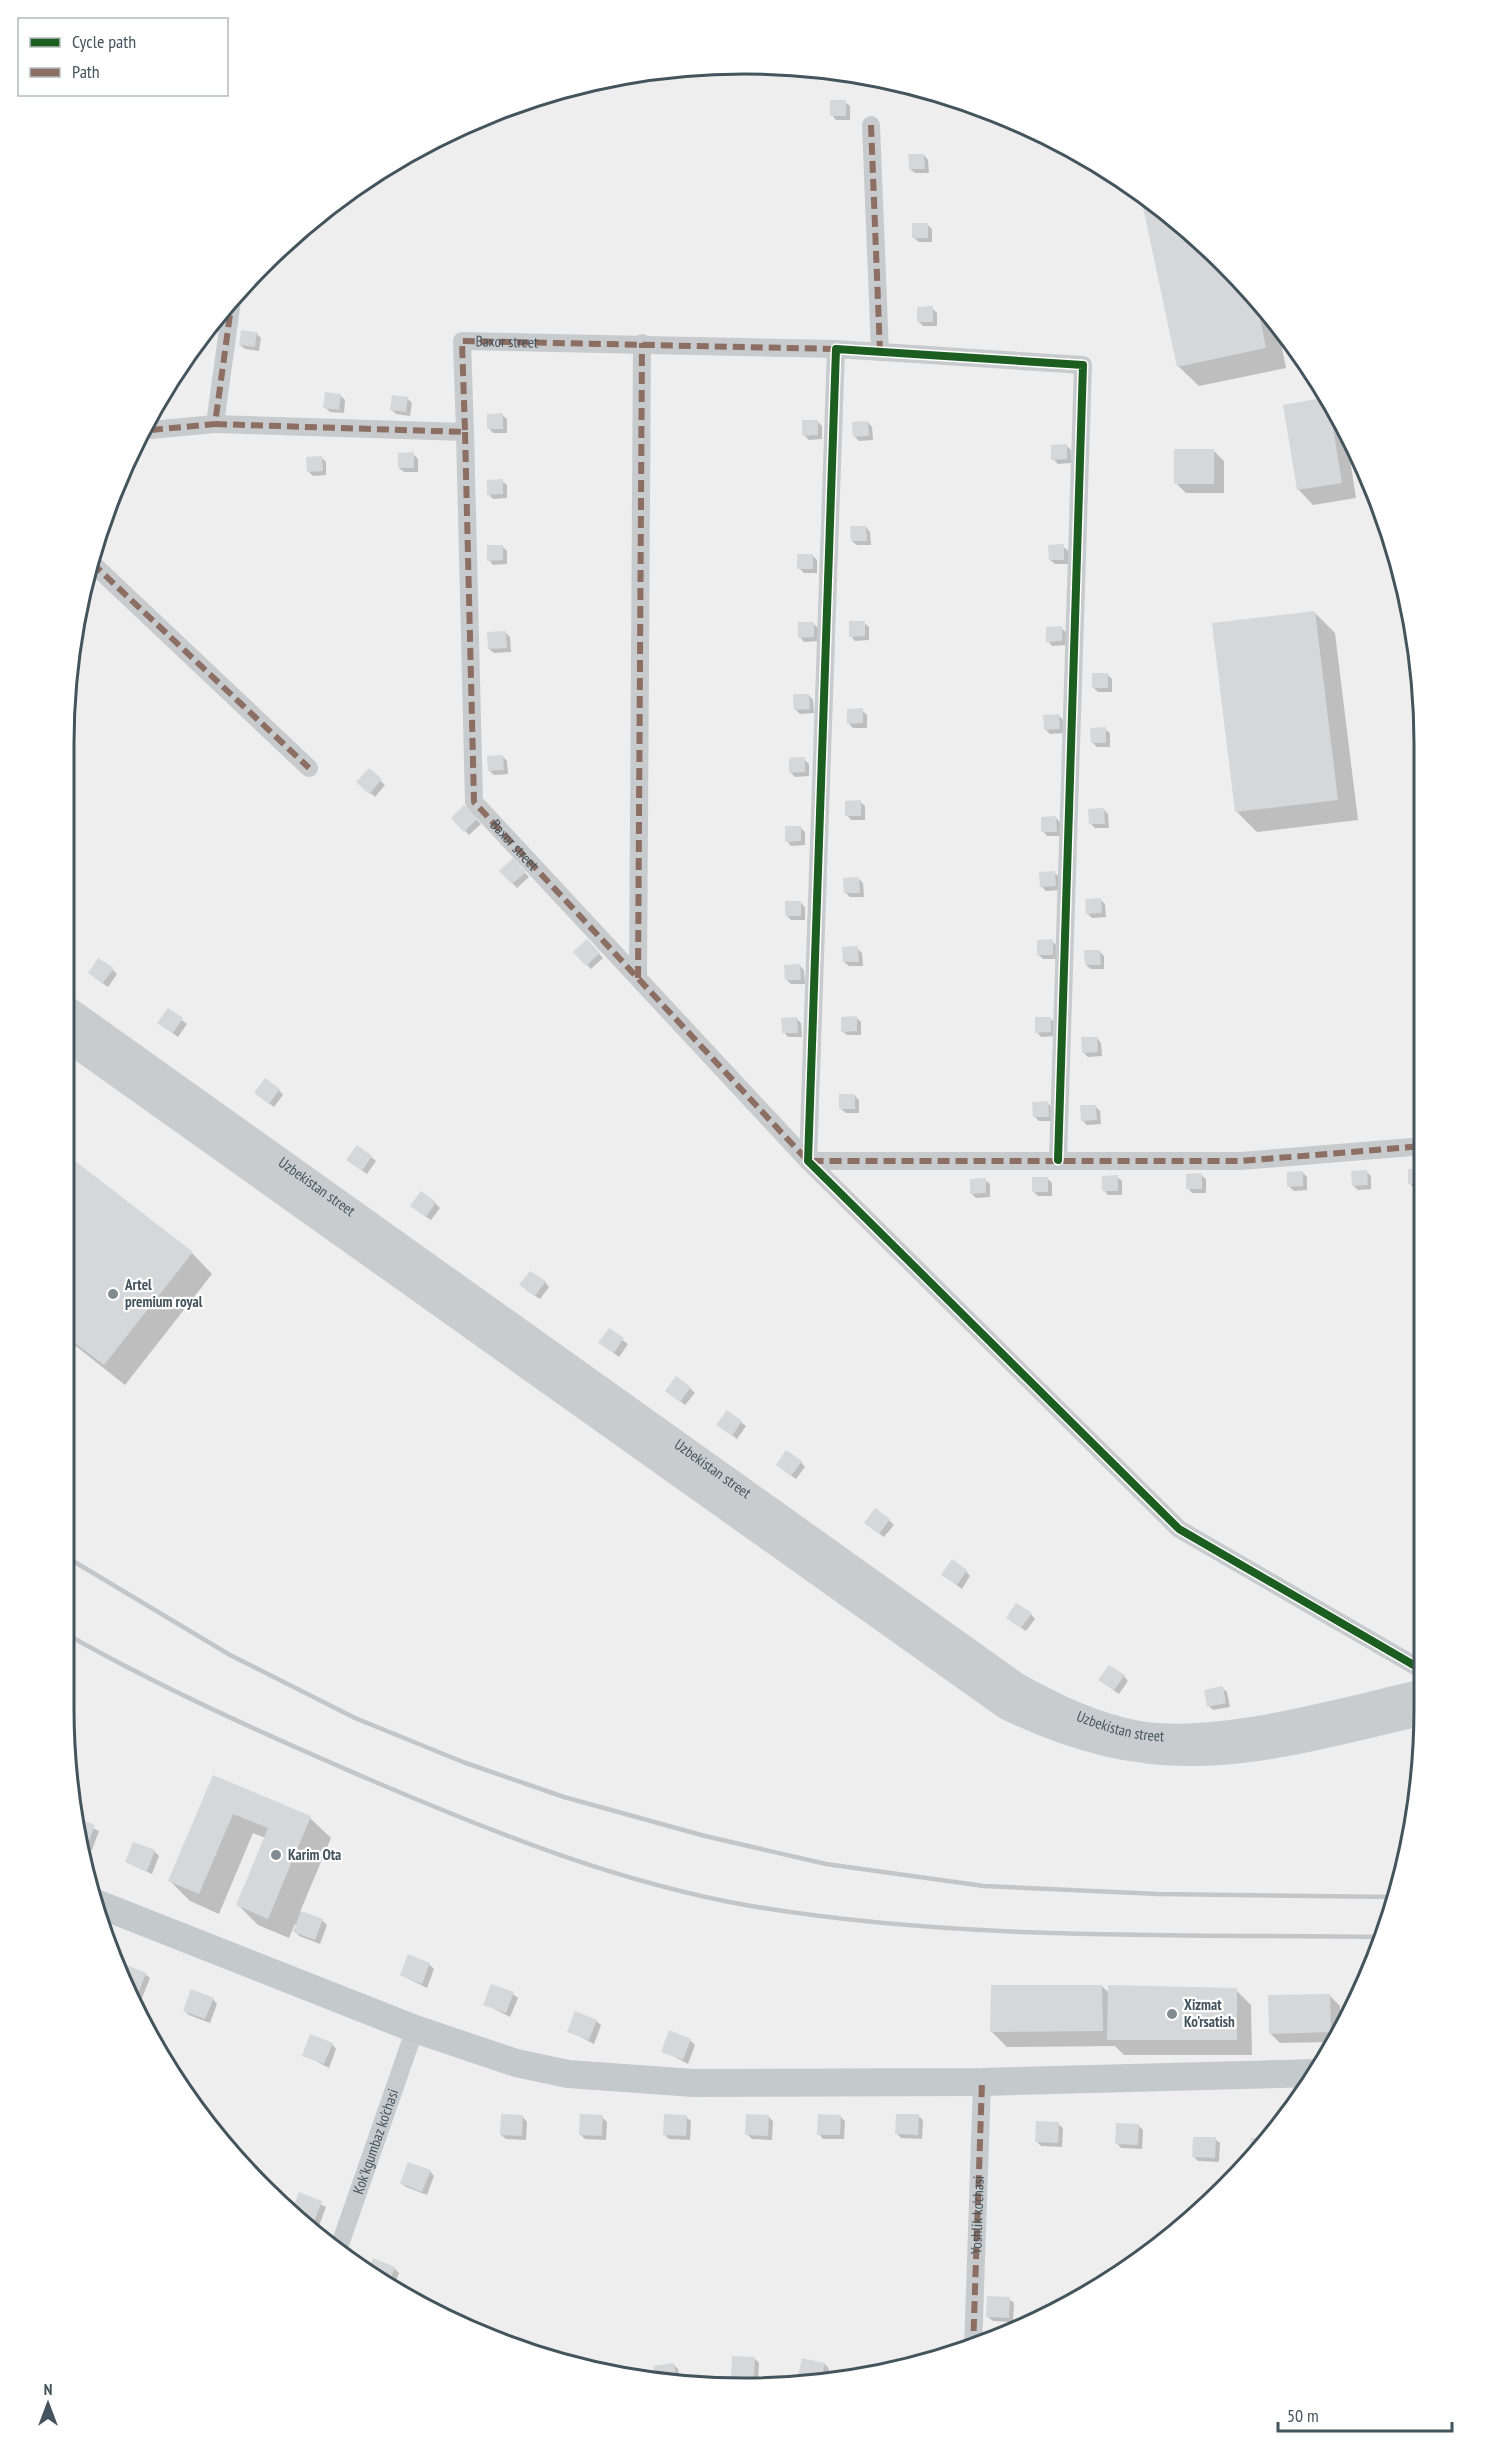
<svg xmlns="http://www.w3.org/2000/svg" width="1488" height="2452" font-family="'PT Sans Narrow',sans-serif">
	<rect width="100%" height="100%" fill="#efeeee"/>
	<path fill="#0003" d="M 845,102 L 850,106 L 850,120 L 836,120 L 832,115 Z
		M 984,109 L 1005,115 L 1019,123 L 1000,127 Z
		M 924,155 L 928,160 L 929,173 L 915,173 L 910,169 Z
		M 1142,195 L 1256,295 L 1277,324 L 1286,368 L 1199,386 L 1178,366 Z
		M 927,224 L 932,229 L 932,242 L 919,242 L 914,238 Z
		M 273,253 L 272,262 L 264,261 Z
		M 932,308 L 937,313 L 937,326 L 923,326 L 919,322 Z
		M 256,333 L 261,338 L 259,351 L 245,349 L 240,345 Z
		M 341,396 L 345,400 L 344,413 L 330,412 L 325,407 Z
		M 407,398 L 412,403 L 410,416 L 396,414 L 392,410 Z
		M 1328,399 L 1335,406 L 1346,433 L 1356,498 L 1313,505 L 1298,489 Z
		M 502,415 L 507,419 L 507,433 L 493,433 L 489,428 Z
		M 818,422 L 822,426 L 822,439 L 809,440 L 804,435 Z
		M 868,422 L 872,427 L 873,440 L 859,441 L 854,436 Z
		M 1066,445 L 1071,450 L 1071,463 L 1058,464 L 1053,459 Z
		M 1214,451 L 1224,461 L 1224,493 L 1186,493 L 1176,483 Z
		M 413,454 L 418,459 L 418,472 L 404,472 L 399,468 Z
		M 322,458 L 326,462 L 326,475 L 313,476 L 308,471 Z
		M 502,481 L 507,485 L 507,498 L 493,499 L 489,495 Z
		M 866,527 L 870,532 L 871,545 L 857,545 L 852,541 Z
		M 502,546 L 507,551 L 507,564 L 493,565 L 489,560 Z
		M 1063,546 L 1068,551 L 1068,564 L 1055,564 L 1050,560 Z
		M 812,555 L 817,560 L 817,573 L 804,573 L 799,568 Z
		M 1314,612 L 1335,633 L 1358,820 L 1257,832 L 1237,812 Z
		M 813,623 L 818,628 L 818,641 L 804,642 L 800,637 Z
		M 864,623 L 869,627 L 869,640 L 855,641 L 851,636 Z
		M 1061,628 L 1066,632 L 1066,645 L 1052,646 L 1048,641 Z
		M 505,632 L 510,637 L 511,652 L 494,653 L 489,649 Z
		M 1107,674 L 1112,679 L 1112,692 L 1098,692 L 1094,688 Z
		M 809,695 L 813,700 L 814,713 L 800,714 L 795,709 Z
		M 862,710 L 867,715 L 867,728 L 853,728 L 849,724 Z
		M 1059,716 L 1063,720 L 1064,733 L 1050,734 L 1045,729 Z
		M 1105,729 L 1110,733 L 1110,747 L 1097,747 L 1092,742 Z
		M 503,757 L 507,761 L 508,774 L 494,775 L 489,770 Z
		M 804,759 L 809,764 L 809,776 L 795,777 L 791,773 Z
		M 369,770 L 385,785 L 375,797 L 362,786 Z
		M 860,802 L 865,806 L 865,820 L 851,820 L 847,815 Z
		M 464,807 L 481,824 L 469,835 L 453,818 Z
		M 1104,810 L 1108,814 L 1109,828 L 1095,828 L 1090,823 Z
		M 1056,818 L 1060,822 L 1061,836 L 1047,836 L 1043,831 Z
		M 800,827 L 805,832 L 805,845 L 791,846 L 787,841 Z
		M 513,860 L 529,877 L 517,888 L 501,871 Z
		M 1054,872 L 1059,877 L 1060,890 L 1046,891 L 1041,886 Z
		M 859,879 L 863,883 L 864,897 L 850,897 L 845,892 Z
		M 1101,900 L 1105,904 L 1106,917 L 1092,918 L 1087,913 Z
		M 800,902 L 805,907 L 805,920 L 791,920 L 787,916 Z
		M 65,936 L 71,941 L 65,948 Z
		M 587,941 L 603,958 L 591,969 L 575,952 Z
		M 1052,941 L 1057,946 L 1057,959 L 1043,959 L 1039,955 Z
		M 857,948 L 862,953 L 863,966 L 849,966 L 844,962 Z
		M 1099,951 L 1104,956 L 1104,969 L 1091,969 L 1086,965 Z
		M 800,966 L 804,970 L 805,984 L 791,984 L 786,979 Z
		M 113,970 L 117,974 L 108,987 L 94,977 Z
		M 168,1010 L 187,1024 L 178,1037 L 164,1027 Z
		M 856,1017 L 861,1022 L 861,1035 L 847,1035 L 842,1031 Z
		M 1050,1018 L 1055,1023 L 1055,1036 L 1041,1037 L 1037,1032 Z
		M 797,1019 L 801,1023 L 802,1037 L 788,1037 L 784,1032 Z
		M 1097,1038 L 1101,1043 L 1102,1056 L 1088,1057 L 1083,1052 Z
		M 279,1090 L 283,1095 L 274,1107 L 261,1097 Z
		M 854,1095 L 859,1100 L 859,1113 L 846,1113 L 841,1109 Z
		M 1047,1103 L 1052,1107 L 1052,1121 L 1039,1121 L 1034,1116 Z
		M 1096,1107 L 1100,1111 L 1101,1124 L 1087,1125 L 1082,1120 Z
		M 66,1155 L 192,1253 L 212,1274 L 125,1385 L 67,1339 Z
		M 371,1157 L 376,1161 L 367,1174 L 353,1164 Z
		M 1366,1171 L 1371,1176 L 1371,1189 L 1358,1190 L 1353,1185 Z
		M 1424,1171 L 1424,1188 L 1414,1188 L 1410,1184 Z
		M 1303,1173 L 1307,1177 L 1307,1190 L 1294,1191 L 1289,1186 Z
		M 1201,1175 L 1206,1179 L 1206,1193 L 1192,1193 L 1188,1188 Z
		M 1117,1177 L 1122,1181 L 1122,1195 L 1108,1195 L 1104,1190 Z
		M 1047,1178 L 1052,1183 L 1052,1196 L 1038,1196 L 1034,1192 Z
		M 985,1180 L 990,1184 L 990,1197 L 976,1198 L 971,1193 Z
		M 435,1203 L 440,1208 L 431,1220 L 417,1211 Z
		M 545,1282 L 549,1287 L 540,1299 L 526,1290 Z
		M 609,1330 L 628,1344 L 619,1357 L 605,1347 Z
		M 690,1388 L 695,1393 L 685,1405 L 672,1395 Z
		M 741,1422 L 746,1426 L 737,1439 L 718,1425 Z
		M 801,1462 L 805,1467 L 796,1479 L 782,1469 Z
		M 889,1520 L 894,1525 L 884,1537 L 871,1528 Z
		M 966,1571 L 970,1576 L 962,1589 L 943,1575 Z
		M 1031,1614 L 1035,1619 L 1026,1631 L 1012,1622 Z
		M 1124,1676 L 1128,1681 L 1119,1694 L 1105,1684 Z
		M 1222,1688 L 1227,1692 L 1230,1707 L 1213,1710 L 1209,1706 Z
		M 213,1777 L 310,1818 L 331,1838 L 300,1912 L 322,1920 L 327,1925 L 320,1944 L 299,1936 L 295,1931 L 297,1925 L 295,1924 L 289,1938 L 258,1925 L 238,1905 L 266,1838 L 253,1833 L 219,1914 L 190,1901 L 170,1881 Z
		M 74,1819 L 99,1831 L 92,1850 L 80,1845 Z
		M 154,1851 L 159,1856 L 152,1874 L 126,1862 Z
		M 429,1964 L 434,1969 L 427,1988 L 401,1975 Z
		M 145,1974 L 150,1978 L 142,1998 L 126,1991 L 120,1977 Z
		M 1102,1986 L 1110,1994 L 1236,1990 L 1251,2005 L 1252,2055 L 1124,2055 L 1115,2046 L 1007,2047 L 992,2032 Z
		M 513,1994 L 518,1998 L 510,2017 L 485,2004 Z
		M 1330,1996 L 1340,2006 L 1340,2026 L 1332,2042 L 1280,2043 L 1270,2033 Z
		M 213,1999 L 217,2004 L 210,2023 L 189,2015 L 184,2010 Z
		M 596,2021 L 601,2025 L 594,2044 L 569,2031 Z
		M 690,2040 L 695,2045 L 688,2064 L 663,2051 Z
		M 332,2044 L 336,2049 L 329,2068 L 304,2055 Z
		M 768,2116 L 773,2121 L 772,2140 L 752,2139 L 747,2134 Z
		M 840,2116 L 845,2121 L 844,2139 L 823,2139 L 819,2134 Z
		M 918,2116 L 923,2120 L 922,2139 L 901,2138 L 897,2134 Z
		M 523,2117 L 527,2122 L 526,2140 L 506,2139 L 501,2135 Z
		M 602,2117 L 607,2122 L 606,2140 L 585,2139 L 581,2135 Z
		M 686,2117 L 691,2121 L 690,2140 L 669,2139 L 664,2134 Z
		M 1058,2124 L 1063,2128 L 1062,2147 L 1041,2146 L 1037,2142 Z
		M 1138,2125 L 1143,2130 L 1142,2149 L 1121,2148 L 1117,2143 Z
		M 1215,2139 L 1220,2143 L 1219,2162 L 1198,2161 L 1194,2157 Z
		M 430,2171 L 434,2176 L 427,2195 L 406,2187 L 401,2183 Z
		M 300,2194 L 326,2207 L 319,2226 L 300,2219 L 293,2212 Z
		M 394,2268 L 399,2273 L 393,2288 L 368,2273 Z
		M 1009,2299 L 1014,2303 L 1013,2322 L 993,2321 L 988,2317 Z
		M 754,2358 L 759,2363 L 758,2382 L 737,2381 L 733,2377 Z
		M 825,2364 L 829,2369 L 826,2384 L 807,2385 L 799,2379 Z
		M 674,2365 L 678,2369 L 681,2385 L 657,2383 L 655,2368 Z"/>
	<path fill="#d6d7d8" d="M 830,100 L 846,100 L 846,116 L 830,116 Z
		M 908,154 L 924,154 L 925,169 L 909,169 Z
		M 1140,193 L 1255,294 L 1266,348 L 1177,367 Z
		M 912,223 L 928,223 L 928,238 L 912,238 Z
		M 933,306 L 933,322 L 917,322 L 917,307 Z
		M 241,330 L 257,332 L 255,347 L 239,345 Z
		M 325,392 L 341,394 L 339,410 L 323,408 Z
		M 392,395 L 408,397 L 406,412 L 390,410 Z
		M 1328,397 L 1342,483 L 1297,490 L 1283,405 Z
		M 503,413 L 503,429 L 487,429 L 487,414 Z
		M 802,420 L 818,420 L 818,435 L 802,436 Z
		M 868,421 L 869,436 L 853,437 L 852,422 Z
		M 1067,444 L 1067,459 L 1051,460 L 1051,445 Z
		M 1174,449 L 1214,449 L 1214,484 L 1174,484 Z
		M 414,452 L 414,468 L 398,468 L 398,453 Z
		M 322,456 L 323,471 L 307,472 L 306,457 Z
		M 503,479 L 503,494 L 487,495 L 487,480 Z
		M 850,526 L 866,526 L 867,541 L 851,541 Z
		M 1064,544 L 1064,560 L 1049,560 L 1048,545 Z
		M 487,545 L 503,545 L 503,560 L 487,561 Z
		M 797,554 L 813,554 L 813,569 L 797,569 Z
		M 1315,611 L 1338,800 L 1235,812 L 1212,623 Z
		M 849,621 L 865,621 L 865,636 L 849,637 Z
		M 798,622 L 814,622 L 814,637 L 798,638 Z
		M 1062,626 L 1062,641 L 1046,642 L 1046,627 Z
		M 506,631 L 507,648 L 488,649 L 487,632 Z
		M 1092,673 L 1108,673 L 1108,688 L 1092,688 Z
		M 793,694 L 809,694 L 810,709 L 794,710 Z
		M 863,708 L 863,723 L 847,724 L 847,709 Z
		M 1059,714 L 1060,729 L 1044,730 L 1043,715 Z
		M 1106,727 L 1106,743 L 1091,743 L 1090,728 Z
		M 503,755 L 504,770 L 488,771 L 487,756 Z
		M 805,757 L 805,772 L 789,773 L 789,758 Z
		M 369,768 L 382,779 L 369,794 L 356,782 Z
		M 861,800 L 861,816 L 845,816 L 845,801 Z
		M 464,805 L 477,819 L 464,832 L 451,818 Z
		M 1104,808 L 1105,824 L 1089,824 L 1088,809 Z
		M 1056,816 L 1057,832 L 1041,832 L 1041,817 Z
		M 785,826 L 801,826 L 801,841 L 785,842 Z
		M 513,858 L 526,872 L 512,884 L 499,871 Z
		M 1055,871 L 1056,886 L 1040,887 L 1039,872 Z
		M 859,877 L 860,893 L 844,893 L 843,878 Z
		M 1101,898 L 1102,913 L 1086,914 L 1085,899 Z
		M 785,901 L 801,901 L 801,916 L 785,916 Z
		M 587,939 L 600,953 L 586,966 L 573,952 Z
		M 1053,939 L 1053,955 L 1037,955 L 1037,940 Z
		M 858,946 L 859,962 L 843,962 L 842,947 Z
		M 1084,950 L 1100,950 L 1101,965 L 1085,965 Z
		M 98,958 L 114,968 L 103,983 L 88,973 Z
		M 800,964 L 801,980 L 785,980 L 784,965 Z
		M 168,1008 L 183,1018 L 173,1033 L 157,1023 Z
		M 857,1016 L 857,1031 L 841,1032 L 841,1017 Z
		M 797,1017 L 798,1033 L 782,1033 L 781,1018 Z
		M 1035,1017 L 1051,1017 L 1051,1032 L 1035,1033 Z
		M 1081,1037 L 1097,1037 L 1098,1052 L 1082,1053 Z
		M 265,1078 L 280,1089 L 269,1104 L 254,1093 Z
		M 839,1094 L 855,1094 L 855,1109 L 839,1109 Z
		M 1048,1101 L 1049,1117 L 1033,1117 L 1032,1102 Z
		M 1080,1105 L 1096,1105 L 1097,1120 L 1081,1121 Z
		M 357,1145 L 372,1156 L 362,1171 L 346,1160 Z
		M 66,1154 L 193,1252 L 104,1365 L 67,1337 Z
		M 1408,1169 L 1423,1169 L 1424,1184 L 1408,1184 Z
		M 1367,1170 L 1368,1185 L 1352,1186 L 1351,1171 Z
		M 1303,1171 L 1303,1186 L 1287,1187 L 1287,1172 Z
		M 1202,1173 L 1202,1189 L 1186,1189 L 1186,1174 Z
		M 1118,1175 L 1118,1191 L 1102,1191 L 1102,1176 Z
		M 1032,1177 L 1048,1177 L 1048,1192 L 1032,1192 Z
		M 986,1178 L 986,1193 L 970,1194 L 970,1179 Z
		M 421,1191 L 436,1202 L 426,1217 L 410,1206 Z
		M 530,1271 L 546,1281 L 535,1296 L 519,1285 Z
		M 609,1328 L 624,1338 L 614,1353 L 598,1343 Z
		M 676,1376 L 691,1387 L 680,1402 L 665,1391 Z
		M 727,1410 L 742,1421 L 732,1436 L 716,1425 Z
		M 786,1450 L 802,1461 L 791,1476 L 776,1465 Z
		M 875,1508 L 890,1519 L 879,1534 L 864,1523 Z
		M 952,1559 L 967,1570 L 957,1585 L 941,1575 Z
		M 1016,1603 L 1032,1613 L 1021,1628 L 1006,1618 Z
		M 1109,1665 L 1125,1675 L 1114,1690 L 1098,1680 Z
		M 1223,1686 L 1226,1703 L 1207,1707 L 1204,1690 Z
		M 213,1775 L 311,1816 L 268,1919 L 236,1905 L 268,1828 L 233,1814 L 199,1894 L 168,1881 Z
		M 74,1817 L 95,1825 L 87,1846 L 80,1843 Z
		M 133,1842 L 155,1850 L 147,1871 L 125,1862 Z
		M 301,1911 L 323,1919 L 315,1940 L 293,1932 Z
		M 408,1954 L 430,1963 L 422,1984 L 400,1975 Z
		M 124,1964 L 146,1973 L 138,1994 L 125,1989 L 119,1975 Z
		M 491,1984 L 514,1992 L 506,2013 L 483,2005 Z
		M 991,1985 L 1102,1985 L 1103,2031 L 990,2032 Z
		M 1108,1985 L 1237,1988 L 1237,2040 L 1107,2040 Z
		M 191,1989 L 214,1998 L 205,2019 L 183,2011 Z
		M 1330,1994 L 1331,2032 L 1269,2034 L 1268,1995 Z
		M 575,2011 L 597,2020 L 589,2040 L 567,2032 Z
		M 669,2030 L 691,2039 L 683,2060 L 661,2052 Z
		M 310,2034 L 333,2043 L 324,2064 L 302,2056 Z
		M 501,2114 L 523,2115 L 522,2136 L 500,2135 Z
		M 580,2114 L 603,2115 L 602,2136 L 579,2135 Z
		M 664,2114 L 687,2115 L 686,2136 L 663,2135 Z
		M 746,2114 L 769,2115 L 768,2136 L 745,2135 Z
		M 818,2114 L 841,2115 L 840,2135 L 817,2135 Z
		M 896,2114 L 919,2114 L 918,2135 L 895,2134 Z
		M 1036,2121 L 1059,2122 L 1058,2143 L 1035,2142 Z
		M 1116,2123 L 1139,2124 L 1138,2145 L 1115,2144 Z
		M 1193,2137 L 1216,2137 L 1215,2158 L 1192,2157 Z
		M 1251,2138 L 1267,2139 L 1250,2159 Z
		M 408,2162 L 431,2170 L 422,2192 L 400,2183 Z
		M 299,2192 L 322,2201 L 314,2222 L 292,2211 Z
		M 373,2258 L 395,2267 L 388,2285 L 367,2272 Z
		M 987,2296 L 1010,2297 L 1009,2318 L 986,2317 Z
		M 732,2356 L 755,2357 L 754,2378 L 731,2377 Z
		M 802,2358 L 825,2363 L 821,2384 L 797,2380 Z
		M 674,2363 L 677,2383 L 656,2383 L 653,2366 Z"/>
	<g fill="none" stroke-linecap="round" stroke-linejoin="round">
		<g stroke="#c7cbce" stroke-width="18">
			<path d="M 871,125 L 880,352"/>
			<path id="s1" d="M 215,424 L 465,432 L 462,341 L 836,349"/>
			<path d="M 151,430 L 215,424 L 232,300"/>
			<path d="M 465,432 L 474,802 L 808,1161 L 1241,1161 L 1424,1146"/>
			<path d="M 92,563 L 309,768"/>
			<path d="M 638,978 L 642,343"/>
			<path d="M 1058,1160 L 1083,365 L 836,349 L 808,1161 L 1179,1529 L 1424,1671"/>
			<path id="s2" d="M 337,2253 L 415,2029"/>
			<path id="s3" d="M 973,2349 L 982,2082"/>
		</g>
		<g stroke="#c8cccf" stroke-width="26">
			<path id="s4" d="M 66,1008 L 1016,1685 C 1055,1707 1095,1726 1139,1734 C 1220,1747 1343,1710 1424,1692"/>
			<path d="M 66,1038 L 1005,1706 C 1163,1784 1262,1750 1424,1712"/>
		</g>
		<path stroke="#c4c9cc" stroke-width="28" d="M 93,1902 L 415,2029 L 516,2063 L 568,2074 L 694,2083 L 982,2082 L 1317,2073"/>
		<path stroke="#c3c5c7" stroke-width="4.5" d="M 68,1558 L 230,1655 L 355,1718 L 463,1762 L 564,1797 L 705,1836 L 826,1864 L 984,1886 L 1158,1894 L 1395,1897
			M 68,1635 C 167,1691 269,1736 373,1781 C 495,1833 619,1883 751,1906 C 960,1941 1173,1934 1384,1937"/>
		<g stroke="#8d6e63" stroke-width="6" stroke-dasharray="12 6" stroke-linecap="butt">
			<path d="M 871,125 L 880,352"/>
			<path d="M 215,424 L 465,432 L 462,341 L 836,349"/>
			<path d="M 151,430 L 215,424 L 232,300"/>
			<path id="s5" d="M 465,432 L 474,802 L 808,1161 L 1241,1161 L 1424,1146"/>
			<path d="M 141,441 L 151,430"/>
			<path d="M 92,563 L 309,768"/>
			<path d="M 638,978 L 642,343"/>
			<path d="M 973,2349 L 982,2082"/>
		</g>
		<g stroke="#fff" stroke-width="11">
			<path id="cycleway" d="M 1058,1160 L 1083,365 L 836,349 L 808,1161 L 1179,1529 L 1424,1671"/>
		</g>
		<use href="#cycleway" stroke="#1b5e20" stroke-width="8"/>
	</g>
	<g fill="#808a8f" stroke="#fff" stroke-width="2">
		<circle cx="113" cy="1294" r="6"/>
		<circle cx="276" cy="1855" r="6"/>
		<circle cx="1172" cy="2014" r="6"/>
	</g>
	<g text-anchor="middle" stroke-width="4.5" stroke-linejoin="round" paint-order="stroke">
		<g font-size="15" fill="#44545c" stroke="#fff">
			<text dy="5" stroke="none"><textPath href="#s1" startOffset="386">Baxor street</textPath></text>
			<text dy="5" stroke="none"><textPath href="#s5" startOffset="429">Baxor street</textPath></text>
			<text dy="5" stroke="none"><textPath href="#s4" startOffset="308">Uzbekistan street</textPath></text>
			<text dy="5" stroke="none"><textPath href="#s4" startOffset="794">Uzbekistan street</textPath></text>
			<text dy="5" stroke="none"><textPath href="#s4" startOffset="1280">Uzbekistan street</textPath></text>
			<text dy="5" stroke="none"><textPath href="#s2" startOffset="118">Kok'kgumbaz ko'chasi</textPath></text>
			<text dy="5" stroke="none"><textPath href="#s3" startOffset="134">Yoshlik ko'chasi</textPath></text>
		</g>
		<g font-size="15" font-weight="bold" fill="#44545c" stroke="#fff" text-anchor="start">
			<text x="125" y="1290">Artel<tspan x="125" dy="17">premium royal</tspan></text>
			<text x="288" y="1860">Karim Ota</text>
			<text x="1184" y="2010">Xizmat<tspan x="1184" dy="17">Ko'rsatish</tspan></text>
		</g>
	</g>
	<path d="M0 0H1488V2452H0ZM744 74H744A670 670 0 0 1 1414 744V1708A670 670 0 0 1 744 2378H744A670 670 0 0 1 74 1708V744A670 670 0 0 1 744 74Z" fill="#fff" fill-rule="evenodd"/>
	<path fill="none" stroke="#44545c" stroke-width="3" d="M744 74H744A670 670 0 0 1 1414 744V1708A670 670 0 0 1 744 2378H744A670 670 0 0 1 74 1708V744A670 670 0 0 1 744 74Z"/>
	<rect x="18" y="18" width="210" height="78" fill="#ffffff" stroke="#b4bbbe" stroke-width="1.5"/>
	<rect x="30" y="38" width="30" height="9" fill="#1b5e20" stroke="#b4bbbe" stroke-width="1.5"/>
	<text x="72" y="48" font-size="18" fill="#44545c">Cycle path</text>
	<rect x="30" y="68" width="30" height="9" fill="#8d6e63" stroke="#b4bbbe" stroke-width="1.5"/>
	<text x="72" y="78" font-size="18" fill="#44545c">Path</text>
	<g transform="translate(48 2404)" stroke="#ffffff" stroke-width="4.5" paint-order="stroke">
	<path d="M0-4.5L10 22L0 15L-10 22Z" fill="#44545c"/>
	<text y="-9" font-size="16" font-weight="bold" text-anchor="middle" fill="#44545c">N</text>
	</g>
	<path d="M1278 2422v9h174v-9" fill="none" stroke="#44545c" stroke-width="3"/>
	<text x="1287" y="2422" font-size="18" fill="#44545c" stroke="#ffffff" stroke-width="4.5" paint-order="stroke">50 m</text>
</svg>
